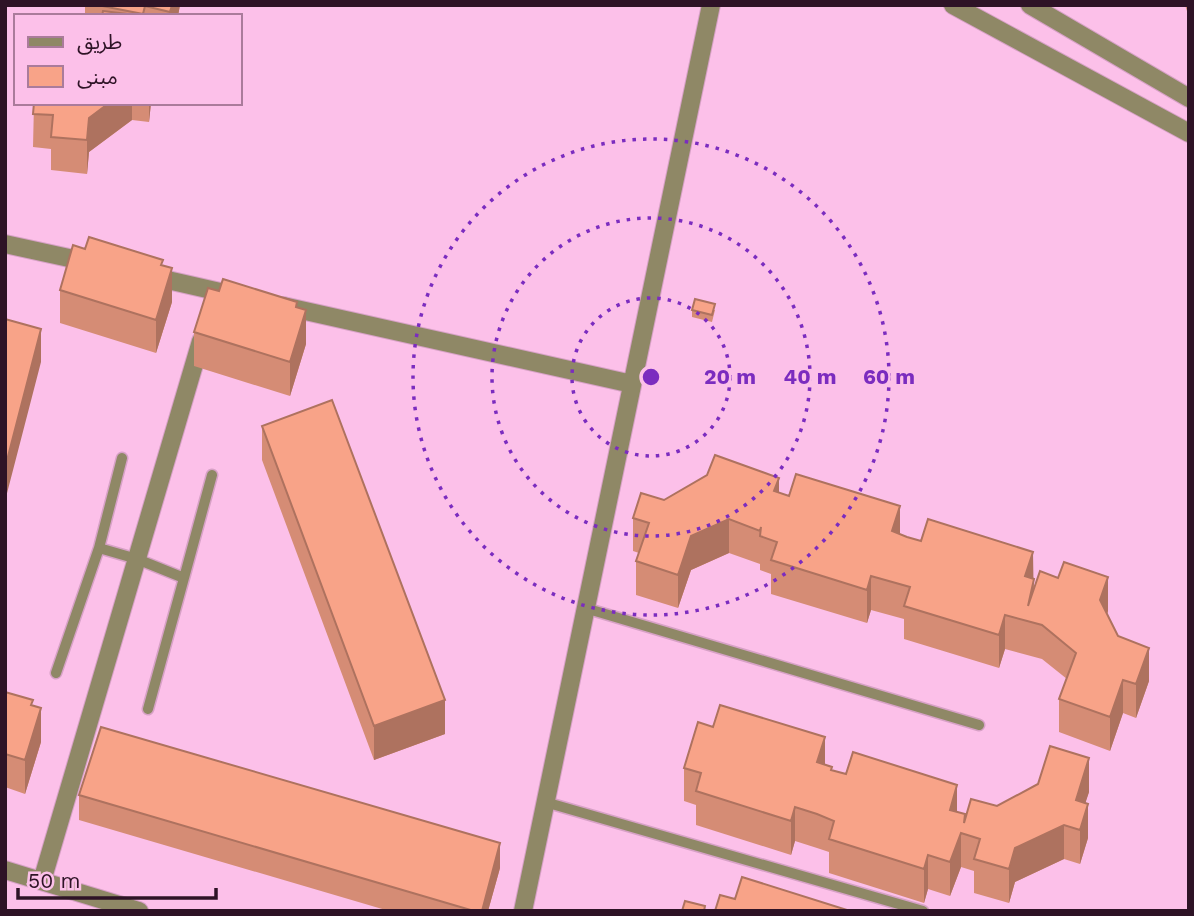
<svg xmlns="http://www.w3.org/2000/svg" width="1194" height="916" font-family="'Work Sans','Noto Sans Arabic',sans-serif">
	<rect width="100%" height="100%" fill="#fcc0e9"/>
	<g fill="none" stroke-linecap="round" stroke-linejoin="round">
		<g stroke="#d7a1c6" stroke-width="13">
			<path id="lane" d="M 122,458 L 99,548 L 137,559 L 184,578 L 148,709
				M 184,578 L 212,475
				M 585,608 L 979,725
				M 56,673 L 99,548
				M 545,802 L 923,911"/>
		</g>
		<g stroke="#d7a1c6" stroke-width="20">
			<path id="street" d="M 953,5 L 1189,133
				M 1030,5 L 1189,98
				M 5,244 L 92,263
				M 150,276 L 229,294
				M 283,306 L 632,384
				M 5,870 L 139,911
				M 42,881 L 201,341
				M 523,911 L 711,5"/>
		</g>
		<use href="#lane" stroke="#8f8866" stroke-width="10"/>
		<use href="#street" stroke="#8f8866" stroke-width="18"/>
	</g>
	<path fill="#d58c75" d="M 85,5 L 180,5 L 178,16 L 85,16 Z
		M 1185,5 L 1189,5 L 1189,14 L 1188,14 Z
		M 34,103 L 151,103 L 149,122 L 132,120 L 89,152 L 87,174 L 51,170 L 51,149 L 33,147 Z
		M 85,249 L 163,265 L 172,302 L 156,353 L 60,323 L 60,290 Z
		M 219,291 L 306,344 L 290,396 L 194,366 L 194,332 Z
		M 692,310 L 715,310 L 712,322 L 692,317 Z
		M 262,426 L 445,734 L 374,760 L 262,460 Z
		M 779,493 L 907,537 L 1033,579 L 1034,589 L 1108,611 L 1107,614 L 1118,636 L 1149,681 L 1136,718 L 1123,713 L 1110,751 L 1059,732 L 1059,699 L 1067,679 L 1042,659 L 1005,649 L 999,668 L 904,639 L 904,619 L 871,610 L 867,623 L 771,594 L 771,574 L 760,570 L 760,564 L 729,553 L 691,570 L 678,608 L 636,595 L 636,561 L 639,553 L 633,551 L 633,518 L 664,500 Z
		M 5,692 L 33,706 L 41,742 L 25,794 L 5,787 Z
		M 825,764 L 832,770 L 957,812 L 965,821 L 997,806 L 1089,792 L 1085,803 L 1088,838 L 1080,864 L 1064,859 L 1015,882 L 1009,903 L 974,893 L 974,871 L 961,867 L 950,896 L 928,889 L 924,903 L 829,873 L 829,852 L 817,848 L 795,841 L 791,855 L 696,825 L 696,805 L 684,801 L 684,768 Z
		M 79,795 L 500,868 L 488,911 L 389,911 L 79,820 Z"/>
	<path fill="#ae725f" d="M 172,5 L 180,5 L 178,16 L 170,16 Z
		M 109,103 L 132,103 L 132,120 L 89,152 L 87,174 L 87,140 L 89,118 Z
		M 149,103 L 151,103 L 149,122 Z
		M 172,268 L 172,302 L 156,353 L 156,320 Z
		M 306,310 L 306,344 L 290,396 L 290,362 Z
		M 41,329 L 41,362 L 5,501 L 5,468 Z
		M 779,478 L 779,512 L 774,491 Z
		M 900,506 L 900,540 L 892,531 Z
		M 729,519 L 729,553 L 691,570 L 678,608 L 678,575 L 691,536 Z
		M 1033,552 L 1034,613 L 1031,622 L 1025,576 Z
		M 871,576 L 871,610 L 867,623 L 867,590 Z
		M 1108,577 L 1108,611 L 1100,634 L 1100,600 Z
		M 1005,615 L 1005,649 L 999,668 L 999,635 Z
		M 1149,648 L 1149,681 L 1136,718 L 1136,684 Z
		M 1123,680 L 1123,713 L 1110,751 L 1110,717 Z
		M 445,700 L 445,734 L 374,760 L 374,726 Z
		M 41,708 L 41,742 L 25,794 L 25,760 Z
		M 825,737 L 825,771 L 817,762 Z
		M 1089,758 L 1089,792 L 1077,829 L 1076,800 Z
		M 957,785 L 957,819 L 950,810 Z
		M 1088,804 L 1088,838 L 1080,864 L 1080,830 Z
		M 795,807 L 795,841 L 791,855 L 791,821 Z
		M 1064,825 L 1064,859 L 1015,882 L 1009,903 L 1009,869 L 1015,848 Z
		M 961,833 L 961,867 L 950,896 L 950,862 Z
		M 500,843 L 500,868 L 488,911 L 482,911 Z
		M 928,855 L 928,889 L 924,903 L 924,869 Z"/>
	<path fill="#f8a388" stroke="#ae725f" stroke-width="2" d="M 102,5 L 172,5 L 170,12 L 145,6 L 143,14 L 102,6 Z
		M 103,11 L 144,16 L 102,16 Z
		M 34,103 L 109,103 L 89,118 L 87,140 L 51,137 L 53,115 L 33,114 Z
		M 89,237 L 163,260 L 161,265 L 172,268 L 156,320 L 60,290 L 73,245 L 85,249 Z
		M 223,279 L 297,302 L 296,307 L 306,310 L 290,362 L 194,332 L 208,288 L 219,291 Z
		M 695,299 L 715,304 L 712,315 L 692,310 Z
		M 5,319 L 41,329 L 5,468 Z
		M 332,400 L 445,700 L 374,726 L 262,426 Z
		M 715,455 L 779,478 L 774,491 L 789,496 L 796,474 L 900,506 L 892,531 L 907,537 L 921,541 L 928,519 L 1033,552 L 1025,576 L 1034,579 L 1028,606 L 1040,571 L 1058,578 L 1064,562 L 1108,577 L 1100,600 L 1118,636 L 1149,648 L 1136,684 L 1123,680 L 1110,717 L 1059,699 L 1076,653 L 1042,625 L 1005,615 L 999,635 L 904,606 L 910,587 L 871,576 L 867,590 L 771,560 L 777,542 L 760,536 L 761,527 L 760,531 L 729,519 L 691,536 L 678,575 L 636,561 L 649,523 L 633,518 L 641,493 L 664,500 L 707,475 Z
		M 5,692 L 33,700 L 31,705 L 41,708 L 25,760 L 5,754 Z
		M 720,705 L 825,737 L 817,762 L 832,767 L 831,770 L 846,774 L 853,752 L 957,785 L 950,810 L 965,814 L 964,823 L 971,799 L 997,806 L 1038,784 L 1050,746 L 1089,758 L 1076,800 L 1088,804 L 1080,830 L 1064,825 L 1015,848 L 1009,869 L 974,859 L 980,839 L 961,833 L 950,862 L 928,855 L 924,869 L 829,839 L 834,821 L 817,814 L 795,807 L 791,821 L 696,791 L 701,773 L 684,768 L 698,722 L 713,727 Z
		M 101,727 L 500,843 L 482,911 L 474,911 L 79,795 Z
		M 742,877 L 847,910 L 847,911 L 715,911 L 720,895 L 735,899 Z
		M 685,901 L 705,906 L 704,911 L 682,911 Z"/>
	<g fill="none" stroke="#7b2cbf" stroke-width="3.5" stroke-dasharray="3.5 7">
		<circle cx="651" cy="377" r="79"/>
		<circle cx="651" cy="377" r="159"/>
		<circle cx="651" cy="377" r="238"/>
	</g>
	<circle cx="651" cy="377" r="10" fill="#7b2cbf" stroke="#fcc0e9" stroke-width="3.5"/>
	<g font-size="21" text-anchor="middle" font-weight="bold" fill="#7b2cbf" stroke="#fcc0e9" stroke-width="5" stroke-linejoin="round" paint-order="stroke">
		<text x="730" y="384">20 m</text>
		<text x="810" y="384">40 m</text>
		<text x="889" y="384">60 m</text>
	</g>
	<rect width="1194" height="916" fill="none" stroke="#2e1326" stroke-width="14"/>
	<rect x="14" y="14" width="228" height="91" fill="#fcc0e9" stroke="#aa7b9b" stroke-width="2"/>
	<rect x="28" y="37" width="35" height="10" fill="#8f8866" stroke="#aa7b9b" stroke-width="2"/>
	<text x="77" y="49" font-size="21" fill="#2e1326">طريق</text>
	<rect x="28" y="66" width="35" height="21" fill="#f8a388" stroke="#aa7b9b" stroke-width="2"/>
	<text x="77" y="84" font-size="21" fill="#2e1326">مبنى</text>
	<path d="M18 888v10h198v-10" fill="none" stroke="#2e1326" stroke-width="3.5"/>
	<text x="28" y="888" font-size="21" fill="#2e1326" stroke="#fcc0e9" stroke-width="5" paint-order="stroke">50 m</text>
</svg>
